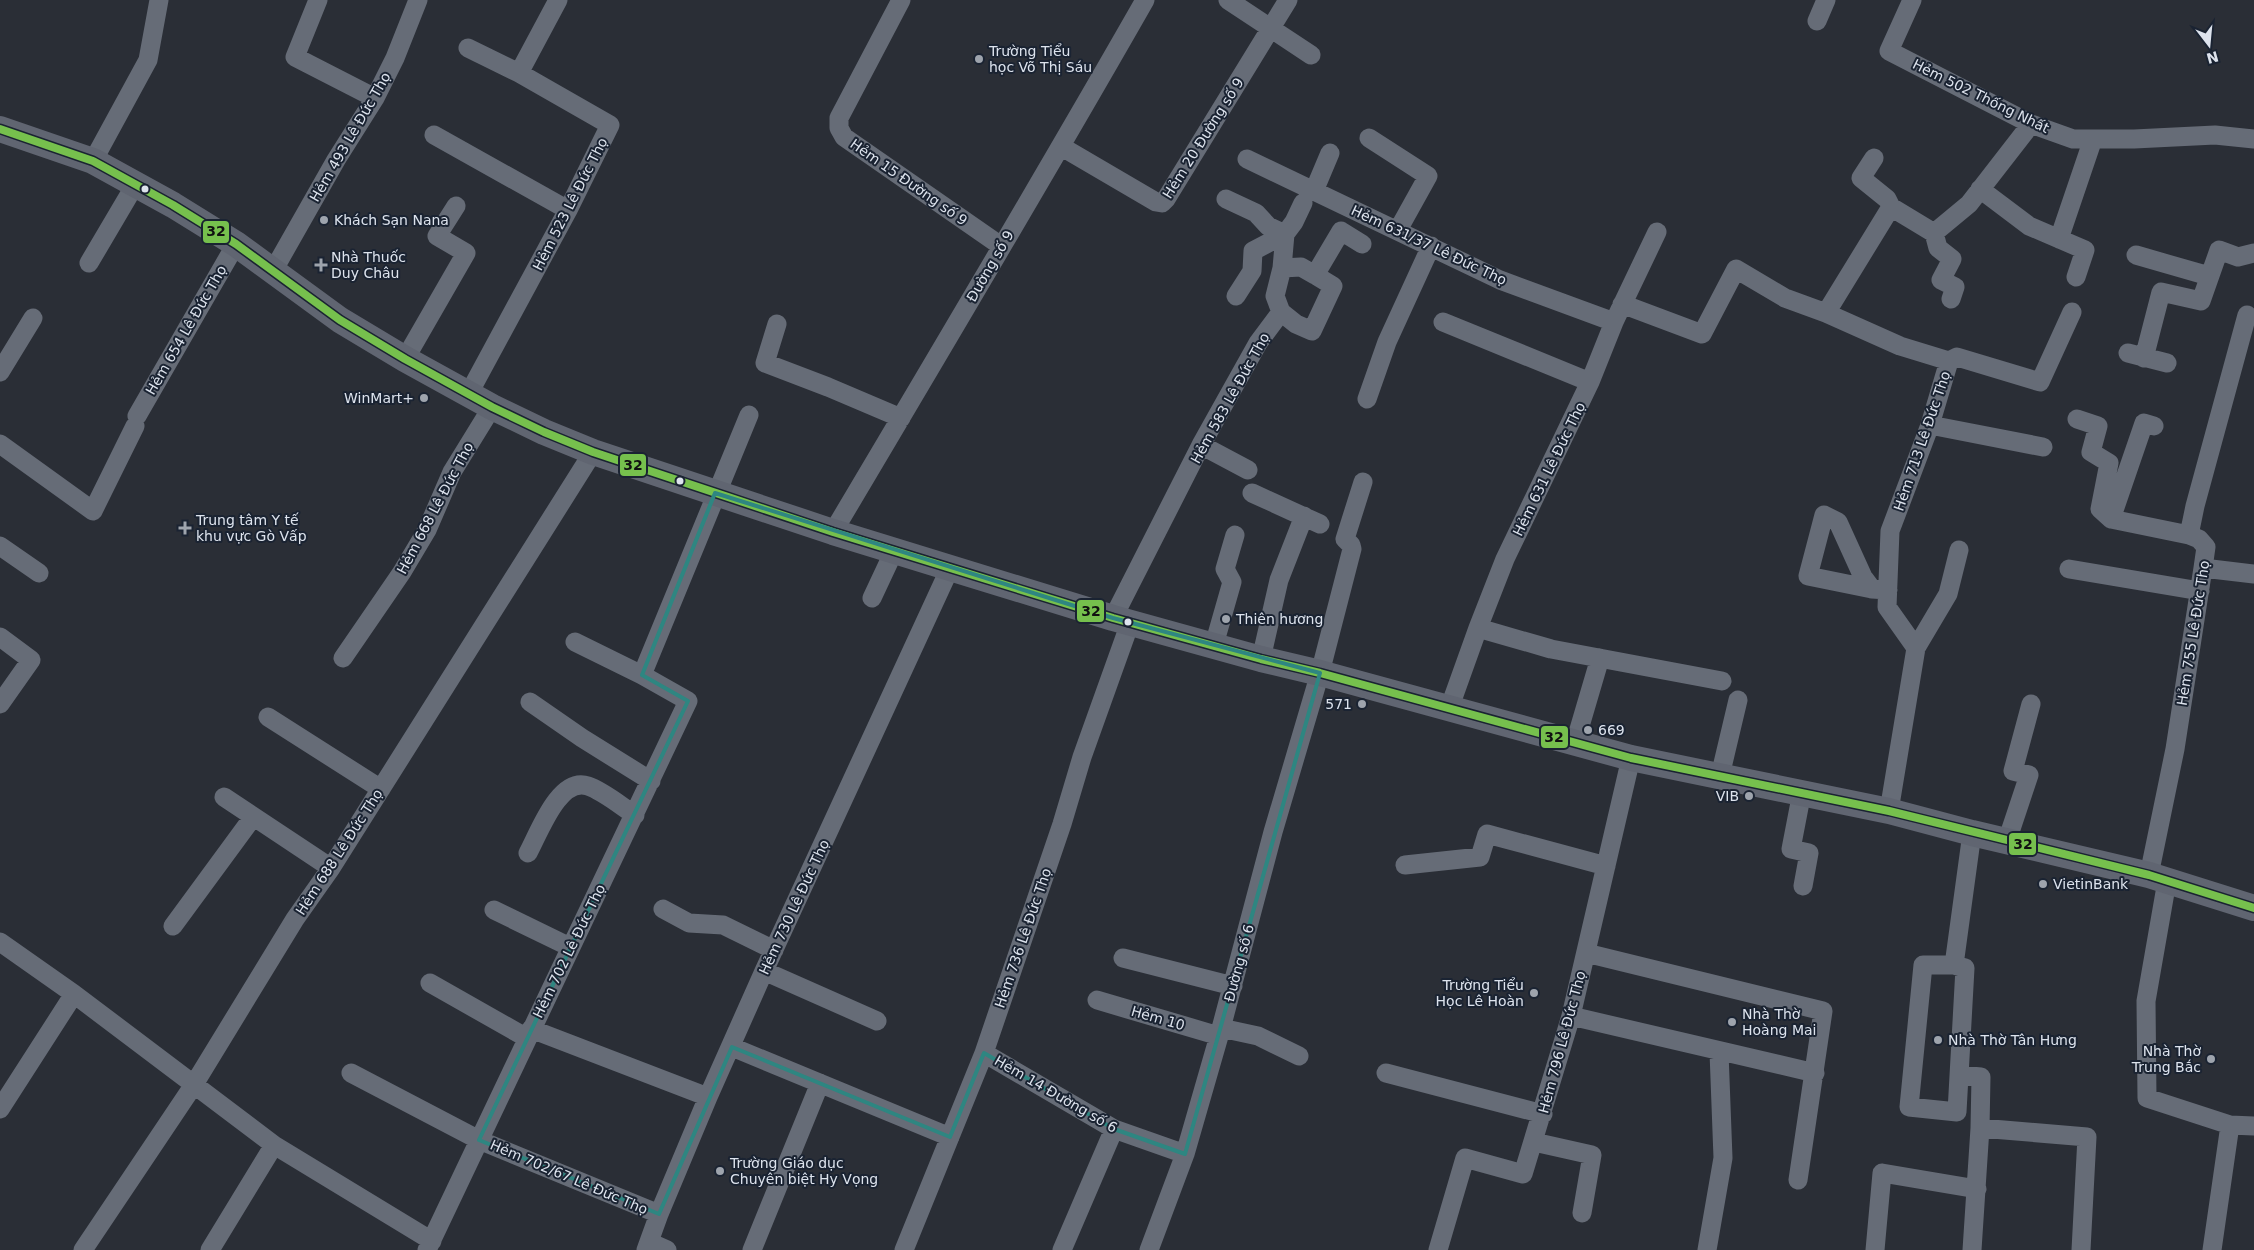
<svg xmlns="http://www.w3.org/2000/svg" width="2254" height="1250" font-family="'DejaVu Sans',sans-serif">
	<rect width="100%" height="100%" fill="#2a2e36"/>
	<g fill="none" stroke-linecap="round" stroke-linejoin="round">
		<path stroke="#666c77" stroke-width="19" d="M 318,0 L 295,57 L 375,98
			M 901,0 L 839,118 L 839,128 L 844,137 L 1001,246
			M 1228,0 L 1311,55
			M 1912,0 L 1889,51 L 2031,124 L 2073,139 L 2134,139 L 2215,135 L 2254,139
			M 1817,21 L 1826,0
			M 468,48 L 519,73
			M 434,135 L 568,210
			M 1369,138 L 1428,176 L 1398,230
			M 1062,147 L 1156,202 L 1162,203 L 1166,199 L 1288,0
			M 1874,158 L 1861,178 L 1887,199 L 1891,207
			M 1247,159 L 1500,280 L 1614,322
			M 93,161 L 148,60 L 159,0
			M 1980,189 L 2029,226 L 2085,250 L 2076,277
			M 1314,191 L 1330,153
			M 1934,233 L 1938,248 L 1952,259 L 1941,280 L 1955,287 L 1951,299
			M 2059,239 L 2093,139
			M 2136,255 L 2209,276
			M 89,263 L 135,185
			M 1282,268 L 1301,267 L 1315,275 L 1341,231 L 1362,244
			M 273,271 L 336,160 L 375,98 L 395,58 L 418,0
			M 1236,296 L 1252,271 L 1253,251 L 1285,234 L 1294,222 L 1303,203
			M 1622,304 L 1702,334 L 1736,269 L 1785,298 L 1826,313
			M 1281,312 L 1296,324 L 1312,331 L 1333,286 L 1315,275
			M 1443,322 L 1590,382
			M 777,324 L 765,363 L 828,387 L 901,418
			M 2128,353 L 2167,363
			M 2144,358 L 2161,292 L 2201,301 L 2219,250 L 2238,257 L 2254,253
			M 405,359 L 466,253 L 437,236 L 456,206
			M 1949,361 L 1957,357 L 2040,382 L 2072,312
			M 0,372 L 33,318
			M 468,395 L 568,210 L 610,125 L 519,73 L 558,0
			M 1367,399 L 1387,342 L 1431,246
			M 137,416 L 236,244
			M 2077,419 L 2098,426 L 2091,452 L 2109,463 L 2100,509 L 2111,519 L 2189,535
			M 1930,425 L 2043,447
			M 0,444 L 93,511 L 135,426
			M 1201,445 L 1248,470
			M 1252,493 L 1320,524
			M 2111,519 L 2144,423 L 2154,426
			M 833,532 C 938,355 1043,179 1145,0
			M 0,546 L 39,573
			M 2203,568 L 2254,574
			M 2069,569 L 2200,591
			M 1872,589 L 1808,576 L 1824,515 L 1838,522 L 1863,577 L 1872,589 L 1888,590
			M 872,598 L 894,551
			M 1113,618 L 1201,445 L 1258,343 L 1281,312 L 1275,296 L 1282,268 L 1285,234 L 1268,226 L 1256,213 L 1226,199
			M 1478,628 L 1551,649 L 1722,681
			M 0,637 L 31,660 L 0,704
			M 575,642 L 642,675
			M 1214,645 L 1232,582 L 1225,569 L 1235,535
			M 1916,648 L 1948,594 L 1959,550
			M 343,658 L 402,572 L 427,530 L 452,472 L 492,407
			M 1261,659 L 1279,580 L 1304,516
			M 530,702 L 582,738 L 651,781
			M 1449,709 L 1478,628 L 1505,559 L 1590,382 L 1614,322 L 1657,232
			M 268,717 L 381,789
			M 1575,743 L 1600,658
			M 1720,776 L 1738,700
			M 1802,792 L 1791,849 L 1809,853 L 1803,886
			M 224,797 L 331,868
			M 1889,811 L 1916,648 L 1887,607 L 1890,531 L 1930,425 L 1949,361 L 1900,346 L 1826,313 L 1891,207 L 1934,233 L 1969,204 L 2031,124
			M 2007,841 L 2029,775 L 2013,771 L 2031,704
			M 528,853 C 539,833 559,776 588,786 C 603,791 621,806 635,815
			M 1405,865 L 1480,857 L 1487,834 L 1606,866
			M 2149,875 L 2175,749 L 2203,568 L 2206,547 L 2199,539 L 2189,535 L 2195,506 L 2247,315
			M 2167,881 L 2146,1001 L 2147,1098 L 2230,1125 L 2254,1126
			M 663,909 L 689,923 L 723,925 L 774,950
			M 494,910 L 570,947
			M 173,926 L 253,817
			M 0,942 L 74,994 L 274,1145 L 432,1241
			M 1586,953 L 1823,1011 L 1798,1180
			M 1123,958 L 1233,986
			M 1923,965 L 1954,965 L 1965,968 L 1957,1112 L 1909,1107 Z
			M 1954,965 L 1972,833
			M 764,971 L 877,1021
			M 430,983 L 527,1038
			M 1097,1000 L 1219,1036
			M 1571,1016 L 1815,1073
			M 1221,1028 L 1258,1036 L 1299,1056
			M 531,1029 L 708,1097
			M 732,1047 L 950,1137
			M 984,1053 L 1114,1129 L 1185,1154
			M 351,1073 L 479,1140 L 659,1214
			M 1386,1073 L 1543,1114
			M 1960,1075 L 1981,1077 L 1980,1128 L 1972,1250
			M 0,1109 L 74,994
			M 1980,1128 L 2087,1137 L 2081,1250
			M 1534,1142 L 1592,1155 L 1582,1213
			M 649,1242 L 667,1250
			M 83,1250 L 193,1086 L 295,919 L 331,868 L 593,452
			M 210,1250 L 274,1145
			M 427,1250 L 688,701 L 642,675 L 749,415
			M 646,1250 L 659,1214 L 708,1097 L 764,971 L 950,568
			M 752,1250 L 820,1083
			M 904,1250 L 984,1053 L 1062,824 L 1082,757 L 1130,623
			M 1062,1250 L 1114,1129
			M 1149,1250 L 1185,1154 L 1219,1036 L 1273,832 L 1320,673 L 1352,549 L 1351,545 L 1345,539 L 1363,482
			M 1438,1250 L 1465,1158 L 1523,1174 L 1571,1016 L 1631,758
			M 1707,1250 L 1723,1158 L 1719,1052
			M 1875,1250 L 1882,1173 L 1977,1189
			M 2212,1250 L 2230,1125"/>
		<path stroke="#606571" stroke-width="26" d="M 0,129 L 93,161 L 173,205 L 236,244 L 340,320 L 405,359 L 492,407 L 544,432 L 593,452 L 833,532 L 1113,618 L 1261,659 L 1320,673 L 1631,758 L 1889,811 L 1972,833 L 2149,875 L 2254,908"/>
		<g stroke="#1a2332" stroke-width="11">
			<path id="bus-1" d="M 0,129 L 93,161 L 173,205 L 236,244 L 340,320 L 405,359 L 492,407 L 544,432 L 593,452 L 833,532 L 1113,618 L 1261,659 L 1320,673 L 1631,758 L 1889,811 L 2149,875 L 2254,908"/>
		</g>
		<use href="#bus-1" stroke="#76c04d" stroke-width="8"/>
	</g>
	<path fill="none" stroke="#2e8681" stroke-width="4" stroke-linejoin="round" d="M 715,493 L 1113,618 L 1320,673 L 1185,1154 L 1114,1129 L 984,1053 L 950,1137 L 732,1047 L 659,1214 L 479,1140 L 688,701 L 642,675 Z"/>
	<g fill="#9ea4ad" stroke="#1a2332" stroke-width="2">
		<circle cx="979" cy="59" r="5"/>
		<circle cx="324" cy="220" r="5"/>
		<path d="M318.5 257.5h5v5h5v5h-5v5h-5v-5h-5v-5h5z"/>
		<circle cx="424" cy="398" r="5"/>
		<path d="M182.5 520.5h5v5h5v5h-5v5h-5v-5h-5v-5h5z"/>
		<circle cx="1226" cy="619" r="5"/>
		<circle cx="1362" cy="704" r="5"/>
		<circle cx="1588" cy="730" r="5"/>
		<circle cx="1749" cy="796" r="5"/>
		<circle cx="2043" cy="884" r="5"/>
		<circle cx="1534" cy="993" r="5"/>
		<circle cx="1732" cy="1022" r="5"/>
		<circle cx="1938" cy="1040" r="5"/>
		<circle cx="2211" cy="1059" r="5"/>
		<circle cx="720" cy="1171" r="5"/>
	</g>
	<g fill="#dde3ed" stroke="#1a2332" stroke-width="2">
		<circle cx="145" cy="189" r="4.5"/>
		<circle cx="680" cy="481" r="4.5"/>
		<circle cx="1128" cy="622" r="4.5"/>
	</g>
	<g text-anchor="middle" stroke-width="4" stroke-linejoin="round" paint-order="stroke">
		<g font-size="14" fill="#dde3ed" stroke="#1a2332" text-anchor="start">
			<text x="989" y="56">Trường Tiểu<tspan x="989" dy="16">học Võ Thị Sáu</tspan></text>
			<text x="334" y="225">Khách Sạn Nana</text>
			<text x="331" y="262">Nhà Thuốc<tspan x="331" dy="16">Duy Châu</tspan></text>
			<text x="414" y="403" text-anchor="end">WinMart+</text>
			<text x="196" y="525">Trung tâm Y tế<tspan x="196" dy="16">khu vực Gò Vấp</tspan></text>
			<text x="1236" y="624">Thiên hương</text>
			<text x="1352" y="709" text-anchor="end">571</text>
			<text x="1598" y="735">669</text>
			<text x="1739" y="801" text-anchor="end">VIB</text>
			<text x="2053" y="889">VietinBank</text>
			<text x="1524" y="990" text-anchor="end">Trường Tiểu<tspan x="1524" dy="16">Học Lê Hoàn</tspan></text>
			<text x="1742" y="1019">Nhà Thờ<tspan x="1742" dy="16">Hoàng Mai</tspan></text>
			<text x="1948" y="1045">Nhà Thờ Tân Hưng</text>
			<text x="2201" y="1056" text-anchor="end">Nhà Thờ<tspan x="2201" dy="16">Trung Bắc</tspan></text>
			<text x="730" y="1168">Trường Giáo dục<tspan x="730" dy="16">Chuyên biệt Hy Vọng</tspan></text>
		</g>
		<g font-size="14" fill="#dde3ed" stroke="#1a2332">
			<text transform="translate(1981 96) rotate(26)" y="5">Hẻm 502 Thống Nhất</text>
			<text transform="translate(350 137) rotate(-60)" y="5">Hẻm 493 Lê Đức Thọ</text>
			<text transform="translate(1203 138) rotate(-58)" y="5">Hẻm 20 Đường số 9</text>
			<text transform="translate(909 182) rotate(35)" y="5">Hẻm 15 Đường số 9</text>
			<text transform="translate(570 204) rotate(-63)" y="5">Hẻm 523 Lê Đức Thọ</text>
			<text transform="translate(1429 245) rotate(25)" y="5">Hẻm 631/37 Lê Đức Thọ</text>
			<text transform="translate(990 266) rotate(-60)" y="5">Đường số 9</text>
			<text transform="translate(186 330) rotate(-60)" y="5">Hẻm 654 Lê Đức Thọ</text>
			<text transform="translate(1230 398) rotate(-61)" y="5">Hẻm 583 Lê Đức Thọ</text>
			<text transform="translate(1922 441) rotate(-71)" y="5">Hẻm 713 Lê Đức Thọ</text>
			<text transform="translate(1549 469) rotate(-64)" y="5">Hẻm 631 Lê Đức Thọ</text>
			<text transform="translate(435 508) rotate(-62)" y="5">Hẻm 668 Lê Đức Thọ</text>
			<text transform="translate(2193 633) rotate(-81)" y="5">Hẻm 755 Lê Đức Thọ</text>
			<text transform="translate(339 852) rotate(-57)" y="5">Hẻm 688 Lê Đức Thọ</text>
			<text transform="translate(794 907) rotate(-65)" y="5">Hẻm 730 Lê Đức Thọ</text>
			<text transform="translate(1023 938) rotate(-71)" y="5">Hẻm 736 Lê Đức Thọ</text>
			<text transform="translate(569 951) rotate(-64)" y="5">Hẻm 702 Lê Đức Thọ</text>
			<text transform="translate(1239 963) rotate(-75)" y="5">Đường số 6</text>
			<text transform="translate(1158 1018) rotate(16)" y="5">Hẻm 10</text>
			<text transform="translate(1562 1042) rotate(-75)" y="5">Hẻm 796 Lê Đức Thọ</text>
			<text transform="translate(1056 1094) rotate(30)" y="5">Hẻm 14 Đường số 6</text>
			<text transform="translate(569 1177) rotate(23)" y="5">Hẻm 702/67 Lê Đức Thọ</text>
		</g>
	</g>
	<g stroke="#1a2332" stroke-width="2">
		<rect x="202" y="220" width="28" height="24" rx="5" fill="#76c04d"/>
		<rect x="619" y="453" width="28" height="24" rx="5" fill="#76c04d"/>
		<rect x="1076" y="599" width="29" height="24" rx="5" fill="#76c04d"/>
		<rect x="1540" y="725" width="29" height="24" rx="5" fill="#76c04d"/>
		<rect x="2008" y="832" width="29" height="24" rx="5" fill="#76c04d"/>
	</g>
	<g font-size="14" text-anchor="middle" font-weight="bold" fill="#111">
		<text x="216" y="236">32</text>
		<text x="633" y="470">32</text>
		<text x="1091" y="616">32</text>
		<text x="1554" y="742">32</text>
		<text x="2023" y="849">32</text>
	</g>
	<g transform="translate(2209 45) rotate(164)" stroke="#1a2332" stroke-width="4" paint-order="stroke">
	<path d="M0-4L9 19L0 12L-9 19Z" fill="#dde3ed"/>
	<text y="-8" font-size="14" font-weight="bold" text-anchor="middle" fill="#dde3ed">N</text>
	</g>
</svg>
